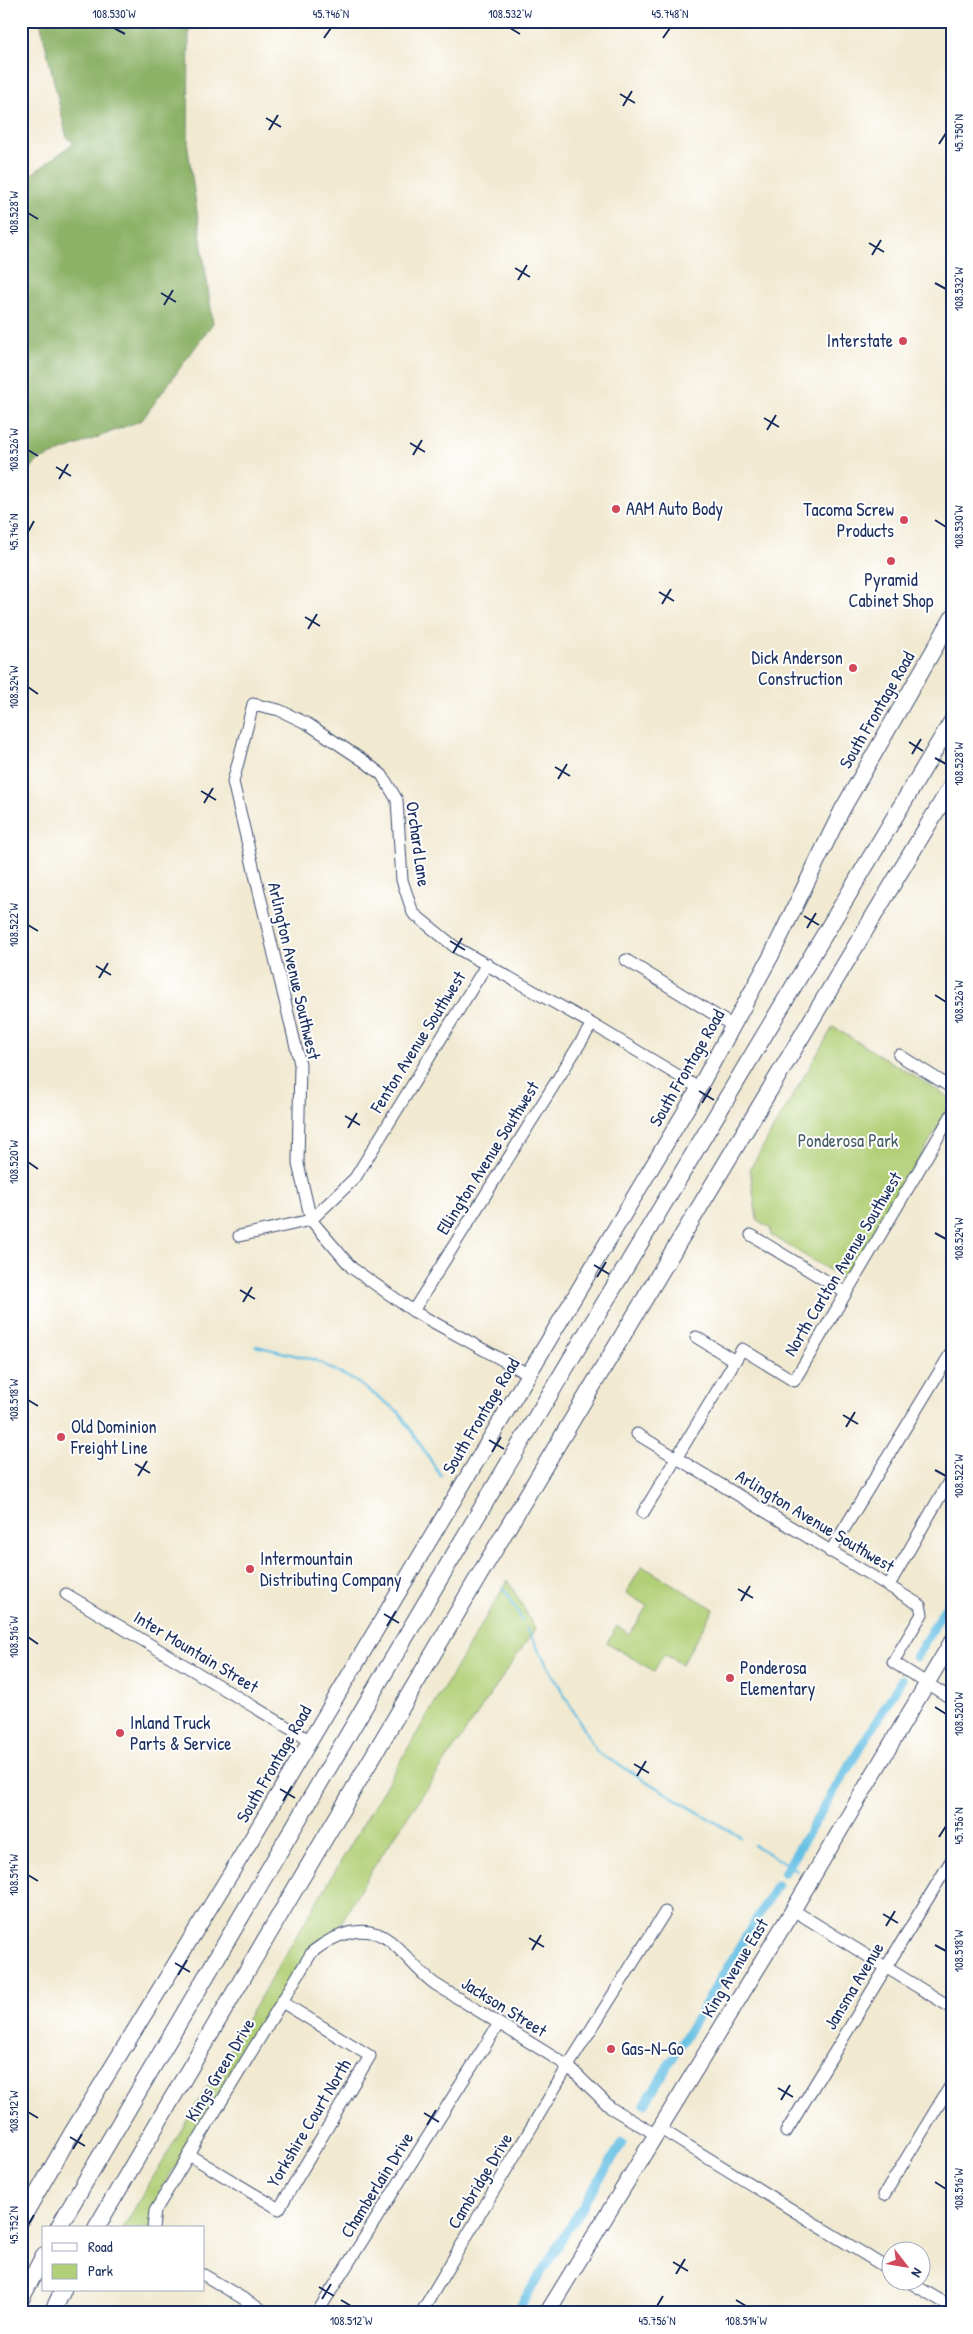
<svg xmlns="http://www.w3.org/2000/svg" width="973" height="2334" font-family="'Patrick Hand',sans-serif">
	<rect width="100%" height="100%" fill="#fff"/>
	<filter id="ink" filterUnits="userSpaceOnUse"><feTurbulence type="fractalNoise" baseFrequency=".02" numOctaves="2"/><feDisplacementMap in="SourceGraphic" scale="10" xChannelSelector="R" yChannelSelector="G"/><feConvolveMatrix kernelMatrix="1 2 1 2 8 2 1 2 1" color-interpolation-filters="sRGB"/></filter>
	<filter id="wash" filterUnits="userSpaceOnUse"><feTurbulence type="fractalNoise" baseFrequency=".0096" numOctaves="4" result="noise"/><feDisplacementMap in="SourceGraphic" scale="20" xChannelSelector="R" yChannelSelector="G"/><feGaussianBlur stdDeviation="1.12" result="paint"/><feColorMatrix in="noise" values="0 0 0 0 0 0 0 0 0 0 0 0 0 0 0 0 0 1.4 0 .05"/><feComposite in="paint" operator="in"/></filter>
	<g filter="url(#wash)">
		<rect width="100%" height="100%" fill="#f1e9d0"/>
		<path fill="#b1cf76" stroke="#667f6a" d="M 833,1027 L 952,1099 L 952,1103 L 847,1281 L 771,1235 L 770,1228 L 757,1220 L 750,1169 Z
			M 642,1566 L 714,1609 L 682,1664 L 664,1654 L 654,1671 L 607,1643 L 617,1626 L 630,1634 L 647,1606 L 626,1593 Z
			M 508,1580 L 535,1629 L 371,1871 L 340,1925 L 330,1939 L 312,1952 L 159,2192 L 153,2228 L 123,2228 Z"/>
		<path fill="#8cb267" stroke="#547062" d="M 40,21 L 189,21 L 188,149 L 213,323 L 142,420 L 39,460 L 21,478 L 21,182 L 74,143 L 67,138 Z"/>
		<g fill="none" stroke-linecap="round" stroke-linejoin="round">
			<path stroke="#66c0e4" stroke-width="2.5" d="M 256,1346 L 315,1360 L 357,1382 L 399,1412 L 441,1476
				M 503,1587 L 522,1620
				M 526,1628 L 597,1752 L 740,1837
				M 754,1845 L 797,1870"/>
			<path stroke="#66c0e4" stroke-width="9" d="M 916,1657 L 952,1596
				M 784,1873 L 902,1679
				M 645,2104 L 777,1885
				M 516,2313 L 622,2143"/>
		</g>
	</g>
	<g filter="url(#ink)">
		<g fill="none" stroke-linecap="round" stroke-linejoin="round">
			<g stroke="#3b4b6f" stroke-width="13">
				<path id="minor" d="M 626,960 L 733,1026
					M 899,1055 L 952,1088
					M 751,1235 L 846,1293
					M 239,1236 L 311,1220 L 355,1178 L 487,964
					M 413,1311 L 592,1024
					M 696,1337 L 735,1361 L 742,1349 L 794,1381 L 952,1114
					M 528,1374 L 413,1311 L 352,1268 L 311,1220 L 298,1164 L 300,1064 L 233,782 L 253,704 L 279,710 L 308,724 L 364,761 L 382,775 L 397,800 L 402,880 L 413,913 L 455,947 L 592,1024 L 699,1088
					M 637,1434 L 920,1605 L 922,1614 L 893,1662 L 952,1699
					M 643,1513 L 735,1361
					M 830,1552 L 952,1351
					M 889,1585 L 952,1476
					M 66,1594 L 309,1740
					M 793,1910 L 952,2008
					M 659,2128 L 890,2270
					M 786,2132 L 952,1859
					M 189,2155 L 279,2209 L 370,2056 L 282,2002
					M 884,2195 L 952,2083
					M 153,2228 L 155,2211 L 312,1952 C 334,1935 365,1921 390,1941 C 406,1954 418,1972 435,1984 L 568,2066 L 611,2108 L 655,2134
					M 204,2275 L 267,2313
					M 909,2282 L 952,2307
					M 317,2313 L 498,2025
					M 421,2313 L 568,2066 L 665,1912"/>
			</g>
			<g stroke="#3b4b6f" stroke-width="17">
				<path id="major" d="M 21,2221 L 71,2134 L 242,1855 L 699,1088 L 771,956 L 842,810 L 952,618
					M 547,2313 L 793,1910 L 952,1641"/>
			</g>
			<g stroke="#3b4b6f" stroke-width="18">
				<path id="highway" d="M 58,2228 L 449,1563 L 952,721
					M 96,2228 L 477,1579 L 952,785
					M 21,2299 L 44,2255
					M 52,2313 L 63,2290"/>
			</g>
			<use href="#minor" stroke="#fff" stroke-width="11"/>
			<use href="#major" stroke="#fff" stroke-width="15"/>
			<use href="#highway" stroke="#fff" stroke-width="16"/>
		</g>
	</g>
	<path fill="none" stroke="#1b2f5e" stroke-width="2" d="M 114,28 L 125,34M 510,28 L 520,34M 324,38 L 331,28M 663,38 L 670,28M 620,94 L 635,103M 623,106 L 632,91M 266,118 L 281,127M 269,130 L 278,115M 939,144 L 946,133M 28,213 L 38,219M 869,243 L 884,252M 872,255 L 881,240M 515,268 L 530,277M 518,280 L 527,265M 935,283 L 946,289M 161,293 L 176,302M 164,305 L 173,290M 764,418 L 779,427M 767,430 L 776,415M 410,443 L 425,452M 28,450 L 38,456M 413,455 L 422,440M 56,467 L 71,476M 59,479 L 68,464M 935,520 L 946,527M 28,532 L 34,521M 659,592 L 674,601M 662,604 L 671,589M 305,617 L 320,626M 308,629 L 317,614M 28,687 L 38,694M 909,742 L 923,751M 912,754 L 921,739M 935,758 L 946,764M 555,767 L 570,776M 558,779 L 567,764M 201,791 L 216,800M 204,803 L 213,788M 804,916 L 819,925M 28,925 L 38,931M 807,928 L 816,913M 450,941 L 465,950M 453,953 L 462,938M 96,966 L 111,975M 99,978 L 108,963M 935,995 L 946,1002M 699,1091 L 714,1100M 702,1103 L 711,1088M 345,1116 L 360,1125M 348,1128 L 357,1113M 28,1162 L 38,1169M 935,1233 L 946,1239M 594,1265 L 609,1274M 597,1277 L 606,1262M 240,1290 L 255,1299M 243,1302 L 252,1287M 28,1400 L 38,1406M 843,1415 L 858,1424M 846,1427 L 855,1412M 489,1440 L 504,1449M 492,1452 L 501,1437M 135,1464 L 150,1473M 935,1470 L 946,1476M 138,1476 L 147,1461M 738,1589 L 753,1598M 741,1601 L 750,1586M 384,1614 L 399,1623M 387,1626 L 396,1611M 28,1637 L 38,1644M 935,1707 L 946,1714M 634,1764 L 649,1773M 637,1776 L 646,1761M 280,1789 L 295,1798M 283,1801 L 292,1786M 939,1837 L 946,1826M 28,1875 L 38,1881M 883,1914 L 898,1923M 886,1926 L 895,1911M 529,1938 L 544,1947M 935,1945 L 946,1951M 532,1950 L 541,1935M 175,1963 L 190,1972M 178,1975 L 187,1960M 778,2088 L 793,2097M 781,2100 L 790,2085M 28,2112 L 38,2118M 424,2113 L 439,2122M 427,2125 L 436,2110M 70,2137 L 85,2146M 73,2149 L 82,2134M 935,2182 L 946,2189M 28,2225 L 34,2215M 673,2262 L 688,2271M 676,2274 L 685,2259M 319,2287 L 334,2296M 322,2299 L 331,2284M 341,2300 L 351,2306M 736,2300 L 746,2306M 657,2306 L 663,2296"/>
	<g fill="#d1495b" stroke="#fff" stroke-width="2">
		<circle cx="903" cy="341" r="5"/>
		<circle cx="616" cy="509" r="5"/>
		<circle cx="904" cy="520" r="5"/>
		<circle cx="891" cy="561" r="5"/>
		<circle cx="853" cy="668" r="5"/>
		<circle cx="61" cy="1437" r="5"/>
		<circle cx="250" cy="1569" r="5"/>
		<circle cx="730" cy="1678" r="5"/>
		<circle cx="120" cy="1733" r="5"/>
		<circle cx="611" cy="2049" r="5"/>
	</g>
	<g text-anchor="middle" stroke-width="4" stroke-linejoin="round" paint-order="stroke">
		<g font-size="18" fill="#1b2f5e" stroke="#fff" text-anchor="start">
			<text x="893" y="347" text-anchor="end">Interstate</text>
			<text x="626" y="515">AAM Auto Body</text>
			<text x="894" y="516" text-anchor="end">Tacoma Screw<tspan x="894" dy="21">Products</tspan></text>
			<text x="891" y="586" text-anchor="middle">Pyramid<tspan x="891" dy="21">Cabinet Shop</tspan></text>
			<text x="843" y="664" text-anchor="end">Dick Anderson<tspan x="843" dy="21">Construction</tspan></text>
			<text x="71" y="1433">Old Dominion<tspan x="71" dy="21">Freight Line</tspan></text>
			<text x="260" y="1565">Intermountain<tspan x="260" dy="21">Distributing Company</tspan></text>
			<text x="740" y="1674">Ponderosa<tspan x="740" dy="21">Elementary</tspan></text>
			<text x="130" y="1729">Inland Truck<tspan x="130" dy="21">Parts &amp; Service</tspan></text>
			<text x="621" y="2055">Gas-N-Go</text>
		</g>
		<g font-size="18" fill="#1b2f5e" stroke="#fff">
			<text transform="translate(877 710) rotate(-60)" y="6">South Frontage Road</text>
			<text transform="translate(418 844) rotate(82)" y="6">Orchard Lane</text>
			<text transform="translate(294 971) rotate(77)" y="6">Arlington Avenue Southwest</text>
			<text transform="translate(418 1042) rotate(-58)" y="6">Fenton Avenue Southwest</text>
			<text transform="translate(687 1068) rotate(-60)" y="6">South Frontage Road</text>
			<text transform="translate(488 1158) rotate(-58)" y="6">Ellington Avenue Southwest</text>
			<text transform="translate(843 1264) rotate(-59)" y="6">North Carlton Avenue Southwest</text>
			<text transform="translate(481 1416) rotate(-59)" y="6">South Frontage Road</text>
			<text transform="translate(815 1521) rotate(31)" y="6">Arlington Avenue Southwest</text>
			<text transform="translate(196 1652) rotate(31)" y="6">Inter Mountain Street</text>
			<text transform="translate(274 1764) rotate(-60)" y="6">South Frontage Road</text>
			<text transform="translate(735 1968) rotate(-59)" y="6">King Avenue East</text>
			<text transform="translate(854 1986) rotate(-59)" y="6">Jansma Avenue</text>
			<text transform="translate(504 2007) rotate(32)" y="6">Jackson Street</text>
			<text transform="translate(220 2070) rotate(-59)" y="6">Kings Green Drive</text>
			<text transform="translate(309 2123) rotate(-59)" y="6">Yorkshire Court North</text>
			<text transform="translate(480 2181) rotate(-59)" y="6">Cambridge Drive</text>
			<text transform="translate(377 2185) rotate(-58)" y="6">Chamberlain Drive</text>
		</g>
		<g font-size="18" fill="#485f65" stroke="#fff">
			<text x="848" y="1147">Ponderosa Park</text>
		</g>
	</g>
	<rect width="973" height="2334" fill="none" stroke="#fff" stroke-width="55"/>
	<rect x="42" y="2226" width="162" height="65" fill="#ffffff" stroke="#a4acbf"/>
	<rect x="52" y="2243" width="25" height="8" fill="#ffffff" stroke="#a4acbf"/>
	<text x="88" y="2252" font-size="15" fill="#1b2f5e">Road</text>
	<rect x="52" y="2264" width="25" height="15" fill="#b1cf76" stroke="#a4acbf"/>
	<text x="88" y="2276" font-size="15" fill="#1b2f5e">Park</text>
	<g transform="translate(906 2266) rotate(121)"><circle r="24" fill="#ffffff" stroke="#a4acbf"/>
	<path d="M0-4L9 19L0 12L-9 19Z" fill="#d1495b"/>
	<text y="-8" font-size="14" font-weight="bold" text-anchor="middle" fill="#1b2f5e">N</text>
	</g>
	<rect x="28" y="28" width="918" height="2278" fill="none" stroke="#1b2f5e" stroke-width="2"/>
	<g font-size="12" text-anchor="middle" fill="#1b2f5e">
		<text x="114" y="18">108.530°W</text>
		<text x="331" y="18">45.746°N</text>
		<text x="510" y="18">108.532°W</text>
		<text x="670" y="18">45.748°N</text>
		<text transform="translate(959 133) rotate(-90)" y="4">45.750°N</text>
		<text transform="translate(14 213) rotate(-90)" y="4">108.528°W</text>
		<text transform="translate(959 289) rotate(-90)" y="4">108.532°W</text>
		<text transform="translate(14 450) rotate(-90)" y="4">108.526°W</text>
		<text transform="translate(959 527) rotate(-90)" y="4">108.530°W</text>
		<text transform="translate(14 532) rotate(-90)" y="4">45.746°N</text>
		<text transform="translate(14 687) rotate(-90)" y="4">108.524°W</text>
		<text transform="translate(959 764) rotate(-90)" y="4">108.528°W</text>
		<text transform="translate(14 925) rotate(-90)" y="4">108.522°W</text>
		<text transform="translate(959 1002) rotate(-90)" y="4">108.526°W</text>
		<text transform="translate(14 1162) rotate(-90)" y="4">108.520°W</text>
		<text transform="translate(959 1239) rotate(-90)" y="4">108.524°W</text>
		<text transform="translate(14 1400) rotate(-90)" y="4">108.518°W</text>
		<text transform="translate(959 1476) rotate(-90)" y="4">108.522°W</text>
		<text transform="translate(14 1637) rotate(-90)" y="4">108.516°W</text>
		<text transform="translate(959 1714) rotate(-90)" y="4">108.520°W</text>
		<text transform="translate(959 1826) rotate(-90)" y="4">45.756°N</text>
		<text transform="translate(14 1875) rotate(-90)" y="4">108.514°W</text>
		<text transform="translate(959 1951) rotate(-90)" y="4">108.518°W</text>
		<text transform="translate(14 2112) rotate(-90)" y="4">108.512°W</text>
		<text transform="translate(959 2189) rotate(-90)" y="4">108.516°W</text>
		<text transform="translate(14 2225) rotate(-90)" y="4">45.752°N</text>
		<text x="351" y="2325">108.512°W</text>
		<text x="657" y="2325">45.756°N</text>
		<text x="746" y="2325">108.514°W</text>
	</g>
</svg>
